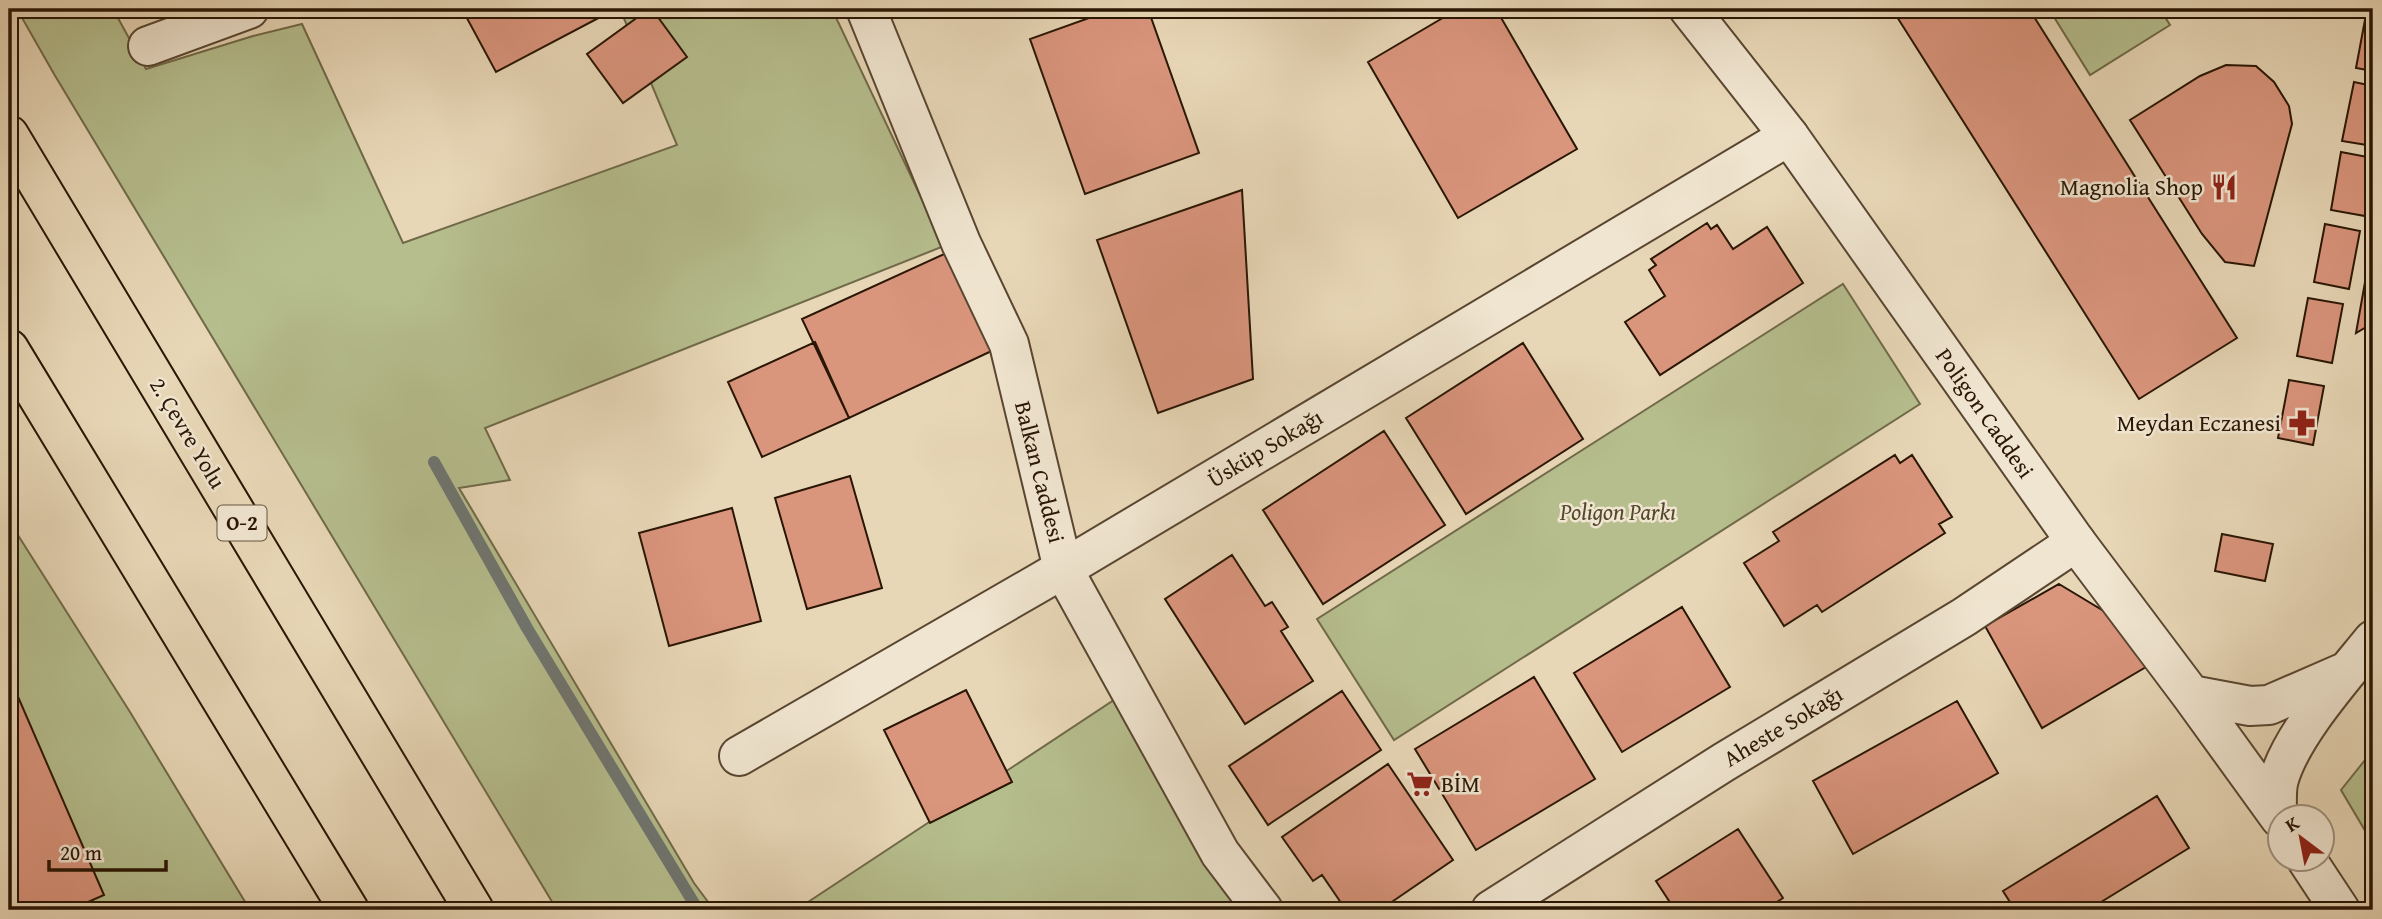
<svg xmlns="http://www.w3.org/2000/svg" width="2382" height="919" font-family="'Gentium Book Plus',serif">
	<rect width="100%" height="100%" fill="#e8d7b7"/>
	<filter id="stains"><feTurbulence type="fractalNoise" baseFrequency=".00286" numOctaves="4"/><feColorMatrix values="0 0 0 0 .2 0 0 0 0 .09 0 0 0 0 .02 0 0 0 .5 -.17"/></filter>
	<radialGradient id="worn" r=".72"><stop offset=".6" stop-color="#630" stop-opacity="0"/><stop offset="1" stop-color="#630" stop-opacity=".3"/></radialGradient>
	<path fill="#b6be8e" stroke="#706a49" stroke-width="2" d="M 17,9 L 113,9 L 146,69 L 253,36 L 302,24 L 403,243 L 677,145 L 620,9 L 832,9 L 944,246 L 485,428 L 510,480 L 459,488 L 694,883 L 714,910 L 557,910 L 54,74 Z
		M 2049,9 L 2160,9 L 2170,25 L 2090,75 Z
		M 1843,284 L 1920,404 L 1394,740 L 1317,619 Z
		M 9,521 L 130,712 L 250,910 L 98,910 L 9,744 Z
		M 1114,700 L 1246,910 L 796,910 Z
		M 2373,750 L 2373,844 L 2341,790 Z"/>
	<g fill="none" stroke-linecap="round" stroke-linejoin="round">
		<path stroke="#6f7672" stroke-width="12" d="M 434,462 L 527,628 L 698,910"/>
	</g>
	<path fill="#da957d" stroke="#291604" stroke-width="2" d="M 462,9 L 606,9 L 608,13 L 496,72 Z
		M 649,9 L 652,9 L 687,57 L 623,103 L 587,54 Z
		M 1114,9 L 1148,9 L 1199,153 L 1085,194 L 1030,39 Z
		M 1458,9 L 1496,9 L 1577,149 L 1458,218 L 1368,62 Z
		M 1892,9 L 2029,9 L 2237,338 L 2139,399 Z
		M 2367,9 L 2373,11 L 2373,71 L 2356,68 Z
		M 2226,65 L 2256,66 L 2274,82 L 2289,106 L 2292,124 L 2254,266 L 2225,262 L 2202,234 L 2130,120 L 2200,76 Z
		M 2354,82 L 2373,86 L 2373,146 L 2342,141 Z
		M 2341,152 L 2373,158 L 2373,174 L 2365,216 L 2331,210 Z
		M 1242,190 L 1253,379 L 1158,413 L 1097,240 Z
		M 1707,223 L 1711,229 L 1717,225 L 1733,249 L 1767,227 L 1803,283 L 1660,375 L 1625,322 L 1665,296 L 1649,270 L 1656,265 L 1651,259 Z
		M 2325,224 L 2360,231 L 2349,289 L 2314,282 Z
		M 2373,237 L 2373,323 L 2356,333 Z
		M 953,250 L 998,348 L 849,418 L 802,319 Z
		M 2308,298 L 2343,304 L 2332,363 L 2297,356 Z
		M 815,342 L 849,418 L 762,457 L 728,382 Z
		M 1523,343 L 1583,439 L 1466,514 L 1406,418 Z
		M 2289,380 L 2324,386 L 2313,445 L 2278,438 Z
		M 1384,431 L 1445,525 L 1323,604 L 1263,510 Z
		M 1895,455 L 1900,463 L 1912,455 L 1952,517 L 1939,524 L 1945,533 L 1822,612 L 1817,605 L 1784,626 L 1744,563 L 1779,541 L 1773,532 Z
		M 850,476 L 882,588 L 807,609 L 775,498 Z
		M 732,508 L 761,621 L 669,646 L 639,533 Z
		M 2222,534 L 2273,544 L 2265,581 L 2215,571 Z
		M 1232,555 L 1265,606 L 1272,602 L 1288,627 L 1281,631 L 1313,681 L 1245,724 L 1165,599 Z
		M 2059,584 L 2107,613 L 2146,667 L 2042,728 L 1985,626 Z
		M 1682,607 L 1730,687 L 1622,752 L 1574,673 Z
		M 9,676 L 104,895 L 70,910 L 9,910 Z
		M 1534,677 L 1595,779 L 1476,850 L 1415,749 Z
		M 966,690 L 1012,782 L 930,823 L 884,730 Z
		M 1342,691 L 1381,750 L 1268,825 L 1229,766 Z
		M 1957,701 L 1998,773 L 1853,854 L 1813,781 Z
		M 1388,764 L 1453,860 L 1380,910 L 1346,910 L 1322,875 L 1313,881 L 1282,837 Z
		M 2157,796 L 2189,848 L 2088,910 L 2015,910 L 2003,891 Z
		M 1738,829 L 1783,898 L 1765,910 L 1675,910 L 1656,881 Z"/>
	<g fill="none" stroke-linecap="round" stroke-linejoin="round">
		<g stroke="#594631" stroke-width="42">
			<path id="minor" d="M 739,756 L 1063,569 L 1789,136
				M 1491,910 L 1724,762 L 1964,617 L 2076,542"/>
		</g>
		<g stroke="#594631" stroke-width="42">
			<path id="tertiary" d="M 866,9 L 961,243 L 1009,344 L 1063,569 L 1220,853 L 1263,910
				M 1689,9 L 1789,136 L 2076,542 L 2191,695 L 2280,818
				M 148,46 L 249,9
				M 2191,695 L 2250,706 L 2269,705 L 2345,672
				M 2277,812 C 2277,802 2276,789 2279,779 C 2292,734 2343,677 2373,640
				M 2307,860 L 2340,910"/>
		</g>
		<g stroke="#291604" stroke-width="42">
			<path id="motorway" d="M 9,135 L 474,910
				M 9,349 L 349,910"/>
		</g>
		<use href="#minor" stroke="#f0e5d0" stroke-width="38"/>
		<use href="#tertiary" stroke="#f0e5d0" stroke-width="38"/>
		<use href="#motorway" stroke="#e8d7b7" stroke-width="38"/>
	</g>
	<defs>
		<g id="restaurant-bare" transform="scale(2.1)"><path d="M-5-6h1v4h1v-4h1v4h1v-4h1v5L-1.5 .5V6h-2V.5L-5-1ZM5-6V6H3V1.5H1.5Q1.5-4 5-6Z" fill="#8f2418" stroke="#f0e5d0" stroke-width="2.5" paint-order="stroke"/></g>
		<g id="pharmacy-bare" transform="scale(2.1)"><path d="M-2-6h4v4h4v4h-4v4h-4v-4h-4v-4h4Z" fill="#8f2418" stroke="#f0e5d0" stroke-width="2.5" paint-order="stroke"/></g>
		<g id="supermarket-bare" transform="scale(2.1)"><path d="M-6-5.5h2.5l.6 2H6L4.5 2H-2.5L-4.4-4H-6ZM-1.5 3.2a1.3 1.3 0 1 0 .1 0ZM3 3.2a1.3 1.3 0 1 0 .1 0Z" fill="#8f2418" stroke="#f0e5d0" stroke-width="2.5" paint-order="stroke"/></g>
	</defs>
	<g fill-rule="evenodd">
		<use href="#restaurant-bare" x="2224" y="187"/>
		<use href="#pharmacy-bare" x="2302" y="423"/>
		<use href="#supermarket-bare" x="1420" y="784"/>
	</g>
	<g text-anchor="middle" stroke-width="5" stroke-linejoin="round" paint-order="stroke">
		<rect fill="#f0e5d0" stroke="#655441" stroke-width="2" x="217.5" y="505.5" width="49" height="35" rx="5"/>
		<g font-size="21" font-weight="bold" fill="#291604">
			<text x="242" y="530">O-2</text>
		</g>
		<g font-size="23" fill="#291604" stroke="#f0e5d0" text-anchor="end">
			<text x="2203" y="195">Magnolia Shop</text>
			<text x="2281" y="431">Meydan Eczanesi</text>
			<text x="1441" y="792" text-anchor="start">BİM</text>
		</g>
		<g font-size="23" fill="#291604" stroke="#f0e5d0">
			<text transform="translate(1985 413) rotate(55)" y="8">Poligon Caddesi</text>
			<text transform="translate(188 433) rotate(59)" y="8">2. Çevre Yolu</text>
			<text transform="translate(1265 448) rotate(-31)" y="8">Üsküp Sokağı</text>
			<text transform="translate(1040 472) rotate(76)" y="8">Balkan Caddesi</text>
			<text transform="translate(1783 726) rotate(-31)" y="8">Aheste Sokağı</text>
		</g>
		<g font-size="23" font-style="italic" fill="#53482d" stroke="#f0e5d0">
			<text x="1618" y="520">Poligon Parkı</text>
		</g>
	</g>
	<rect width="2382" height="919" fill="none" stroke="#e8d7b7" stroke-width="35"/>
	<rect x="10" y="10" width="2361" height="898" fill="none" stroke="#291604" stroke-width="3.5"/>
	<rect x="18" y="18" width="2347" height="884" fill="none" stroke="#291604" stroke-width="2"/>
	<g transform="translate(2301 838) rotate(328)"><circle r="33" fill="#f0e5d0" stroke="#a0927e" stroke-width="2"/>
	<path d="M0-5L12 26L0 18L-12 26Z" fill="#8f2418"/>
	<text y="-10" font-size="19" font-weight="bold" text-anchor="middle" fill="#291604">K</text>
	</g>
	<path d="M49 860v10h117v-10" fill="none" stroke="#291604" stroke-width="3.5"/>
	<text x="60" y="860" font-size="21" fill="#291604" stroke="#f0e5d0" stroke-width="5" paint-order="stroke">20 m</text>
	<rect width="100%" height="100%" filter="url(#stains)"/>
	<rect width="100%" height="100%" fill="url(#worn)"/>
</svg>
